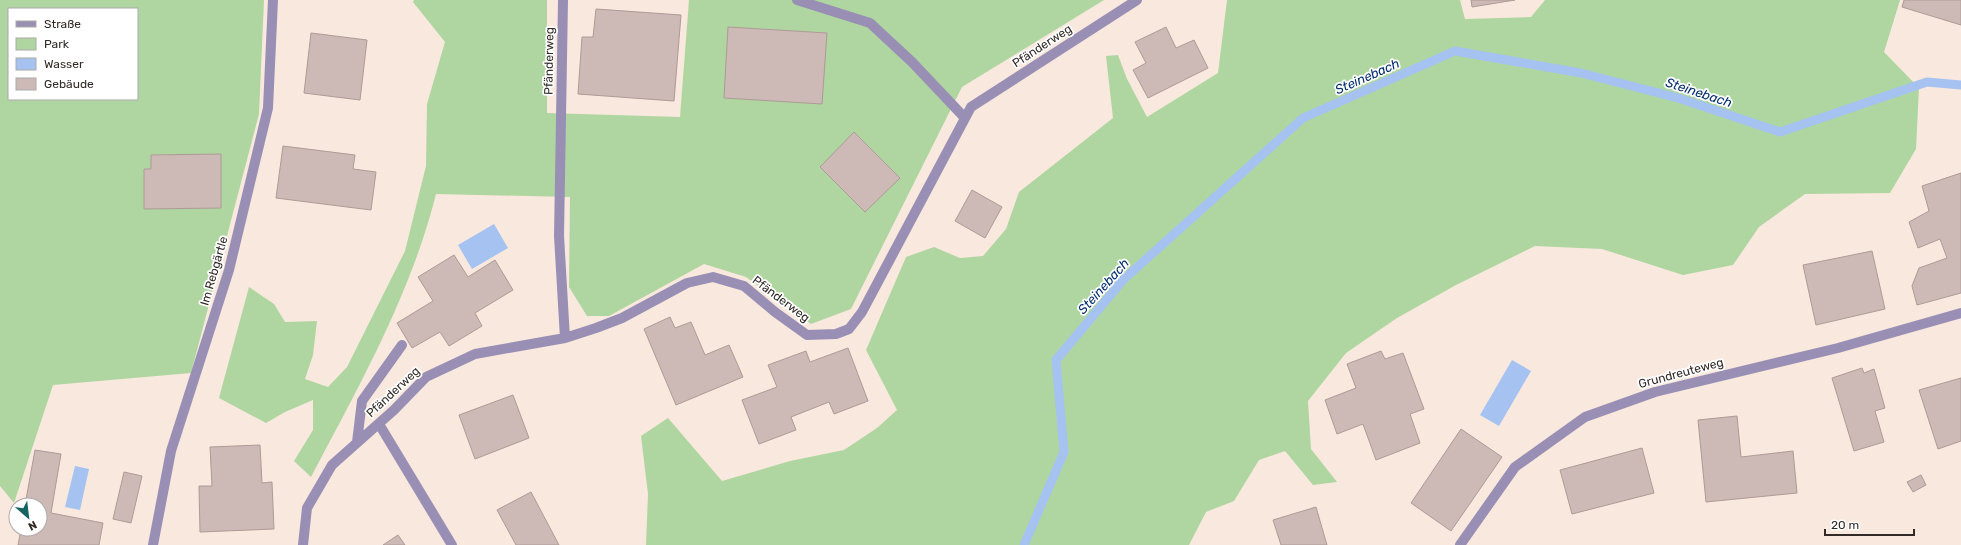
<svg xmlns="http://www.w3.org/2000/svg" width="1961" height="545" font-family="Rubik,sans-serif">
	<rect width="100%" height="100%" fill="#f9e8dd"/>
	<path fill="#afd6a1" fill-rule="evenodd" d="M 0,0 L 264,0 L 259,114 L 191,373 L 53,385 L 14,503 L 0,486 ZM 9,9 L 137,9 L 137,99 L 9,99 Z
		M 414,0 L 547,0 L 547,113 L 680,117 L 689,0 L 1104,0 L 962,87 L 851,309 L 811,324 L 746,277 L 704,264 L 609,316 L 587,316 L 569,287 L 570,197 L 436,194 C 411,294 359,386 311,477 L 294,461 L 313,430 L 313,400 L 285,412 L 266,423 L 219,398 L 249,287 L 274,304 L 285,322 L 317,321 L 313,355 L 305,379 L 328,387 L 347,367 L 405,251 L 426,166 L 427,104 L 445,42 L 413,2 Z
		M 1227,0 L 1460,0 L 1465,19 L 1531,17 L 1545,0 L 1900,0 L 1884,52 L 1919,88 L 1916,149 L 1890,193 L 1805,194 L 1759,227 L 1733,265 L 1683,275 L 1602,249 L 1535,246 L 1456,285 L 1397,318 L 1346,353 L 1308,401 L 1311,449 L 1337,482 L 1313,485 L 1285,451 L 1259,460 L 1234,501 L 1206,512 L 1189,545 L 646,545 L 648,494 L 641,436 L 668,418 L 722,481 L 790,461 L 844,450 L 877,428 L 897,410 L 866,350 L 906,257 L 934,247 L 960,258 L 983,256 L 1006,229 L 1019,192 L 1113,118 L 1106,56 L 1118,55 L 1127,79 L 1147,117 L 1218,73 Z"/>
	<path fill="#a5c2f1" d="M 494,224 L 508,248 L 472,269 L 458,245 Z
		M 1512,360 L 1531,371 L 1499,426 L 1480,415 Z
		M 75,466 L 89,469 L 80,510 L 65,507 Z"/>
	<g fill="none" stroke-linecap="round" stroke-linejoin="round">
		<path stroke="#a5c2f1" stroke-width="9" d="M 1024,545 L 1064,452 L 1056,360 L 1123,280 L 1303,118 L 1455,51 L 1581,73 L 1678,98 L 1780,132 L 1927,82 L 1961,85"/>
	</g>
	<path fill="#cdb9b5" stroke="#ae9a96" d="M 1471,0 L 1515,0 L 1472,7 Z
		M 1904,0 L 1961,0 L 1961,25 L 1902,7 Z
		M 596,9 L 681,15 L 674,101 L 578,94 L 582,37 L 593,37 Z
		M 728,27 L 827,33 L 822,104 L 724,98 Z
		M 1166,27 L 1176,48 L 1194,40 L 1208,68 L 1148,98 L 1133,70 L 1146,63 L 1135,42 Z
		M 311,33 L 367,40 L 360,100 L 304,93 Z
		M 854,132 L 900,178 L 865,212 L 820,167 Z
		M 283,146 L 355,155 L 353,169 L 376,172 L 371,210 L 276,198 Z
		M 221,154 L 221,208 L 144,209 L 144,169 L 151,169 L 151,155 Z
		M 1961,173 L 1961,293 L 1917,305 L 1912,286 L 1919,268 L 1947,258 L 1940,239 L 1918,248 L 1909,222 L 1929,211 L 1922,186 Z
		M 972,190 L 1002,207 L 985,238 L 955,221 Z
		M 1872,251 L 1885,309 L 1816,325 L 1803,265 Z
		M 454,255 L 468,277 L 495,260 L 513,290 L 475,313 L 482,326 L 449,346 L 440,332 L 412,348 L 397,323 L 433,301 L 418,277 Z
		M 670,317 L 675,328 L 691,322 L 705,355 L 729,345 L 743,377 L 676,405 L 644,329 Z
		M 848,348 L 868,401 L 834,414 L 829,402 L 791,417 L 796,430 L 759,444 L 742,400 L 777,387 L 768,365 L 806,351 L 810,362 Z
		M 1381,351 L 1385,359 L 1403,353 L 1424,409 L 1410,414 L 1420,443 L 1376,460 L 1363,424 L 1337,434 L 1325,400 L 1356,388 L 1347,364 Z
		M 1862,368 L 1864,373 L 1874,369 L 1885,408 L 1875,411 L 1884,442 L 1854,451 L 1832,378 Z
		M 1961,378 L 1961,441 L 1938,449 L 1919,390 Z
		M 513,395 L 529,438 L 475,459 L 459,415 Z
		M 1737,416 L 1741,457 L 1793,451 L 1797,493 L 1706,502 L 1698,420 Z
		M 1461,429 L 1502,457 L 1451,531 L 1411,503 Z
		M 260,445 L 262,483 L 272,482 L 274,529 L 200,532 L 199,486 L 212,486 L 210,447 Z
		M 1642,448 L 1654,493 L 1572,514 L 1560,470 Z
		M 35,450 L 61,454 L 51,513 L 103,523 L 99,545 L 18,545 L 21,529 L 40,529 L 40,505 L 25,505 Z
		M 124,472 L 142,476 L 131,523 L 113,519 Z
		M 1921,475 L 1926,485 L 1913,492 L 1907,482 Z
		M 531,492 L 559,545 L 516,545 L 497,510 Z
		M 1316,507 L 1327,545 L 1281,545 L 1273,520 Z
		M 398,535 L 405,545 L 383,545 Z"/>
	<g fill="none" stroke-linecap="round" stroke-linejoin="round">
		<path stroke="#998fb5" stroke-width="10" d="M 563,0 L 559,236 L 565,338
			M 797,0 L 870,23 L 912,62 L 964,117
			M 379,424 L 452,545
			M 357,442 L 362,401 L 402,345
			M 153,545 L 171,451 L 229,270 L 268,108 L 273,0
			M 303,545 L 307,508 L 332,465 L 394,410 L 426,377 L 475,354 L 565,338 L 596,328 L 622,318 L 687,283 L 713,277 L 744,286 L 775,312 L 807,335 L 836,334 L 849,329 L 862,312 L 971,107 L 1137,0
			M 1460,545 L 1515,467 L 1585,417 L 1655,392 L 1838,348 L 1961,313"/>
	</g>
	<g text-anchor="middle" stroke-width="3.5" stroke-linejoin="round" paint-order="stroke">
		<g font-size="12" fill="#312a26" stroke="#fff">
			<text transform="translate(1042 46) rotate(-33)" y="4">Pfänderweg</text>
			<text transform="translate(549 61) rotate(-89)" y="4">Pfänderweg</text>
			<text transform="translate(214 271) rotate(-74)" y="4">Im Rebgärtle</text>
			<text transform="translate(781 299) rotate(37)" y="4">Pfänderweg</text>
			<text transform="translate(1681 373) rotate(-15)" y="4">Grundreuteweg</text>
			<text transform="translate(393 392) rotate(-43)" y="4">Pfänderweg</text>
		</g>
		<g font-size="13" font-style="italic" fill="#062f71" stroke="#fff">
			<text transform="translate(1367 76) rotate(-24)" y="5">Steinebach</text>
			<text transform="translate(1699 92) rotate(18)" y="5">Steinebach</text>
			<text transform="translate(1103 286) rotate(-48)" y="5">Steinebach</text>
		</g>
	</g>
	<rect x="8" y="8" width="130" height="92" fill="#ffffff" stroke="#adaaa8"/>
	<rect x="16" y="21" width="20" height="6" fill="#998fb5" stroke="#adaaa8"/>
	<text x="44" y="28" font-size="12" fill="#312a26">Straße</text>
	<rect x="16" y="38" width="20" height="12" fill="#afd6a1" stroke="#adaaa8"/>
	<text x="44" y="48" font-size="12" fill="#312a26">Park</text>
	<rect x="16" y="58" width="20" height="12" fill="#a5c2f1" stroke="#adaaa8"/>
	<text x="44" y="68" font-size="12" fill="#312a26">Wasser</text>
	<rect x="16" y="78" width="20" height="12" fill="#cdb9b5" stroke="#adaaa8"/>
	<text x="44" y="88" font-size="12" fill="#312a26">Gebäude</text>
	<g transform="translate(28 517) rotate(152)"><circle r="19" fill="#ffffff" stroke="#adaaa8"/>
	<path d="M0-3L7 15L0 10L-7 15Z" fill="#156461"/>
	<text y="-6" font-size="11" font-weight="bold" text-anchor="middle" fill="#312a26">N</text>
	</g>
	<path d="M1825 529v6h89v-6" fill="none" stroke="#312a26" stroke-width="2"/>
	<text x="1831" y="529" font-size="12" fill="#312a26" stroke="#ffffff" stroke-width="3" paint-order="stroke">20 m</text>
</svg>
